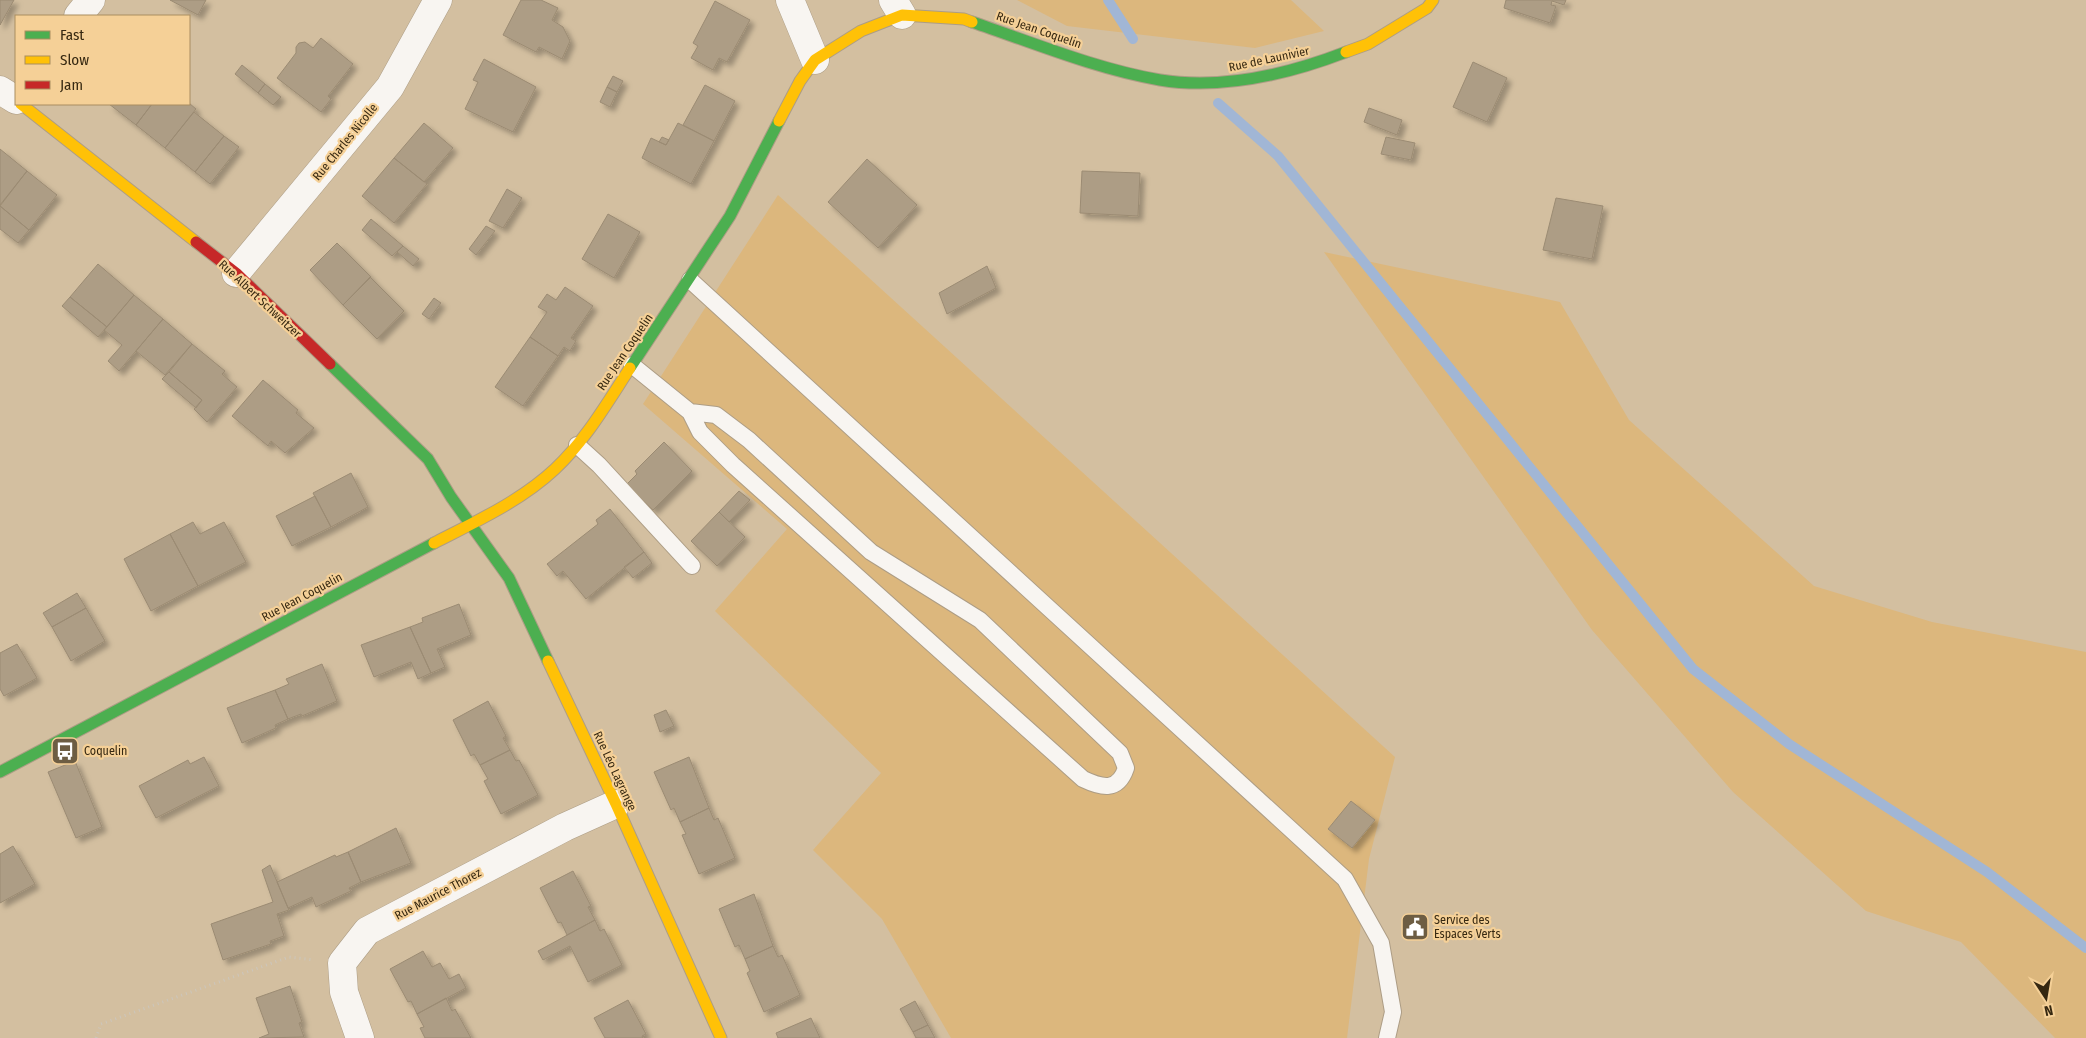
<svg xmlns="http://www.w3.org/2000/svg" width="2086" height="1038" font-family="'Fira Sans Condensed',sans-serif">
	<defs>
		<filter id="shadow"><feDropShadow dx="4.5" dy="4.5" stdDeviation="2.5" flood-color="#0004"/></filter>
	</defs>
	<rect width="100%" height="100%" fill="#d3bfa0"/>
	<path fill="#dcb77d" d="M 1017,0 L 1291,0 L 1324,31 L 1255,48 L 1067,26 Z
		M 778,195 L 1395,757 L 1369,859 L 1347,1038 L 951,1038 L 882,919 L 813,850 L 881,773 L 715,611 L 787,529 L 643,404 Z
		M 1324,252 L 1560,302 L 1629,420 L 1814,586 L 1932,622 L 2086,652 L 2086,1038 L 2055,1038 L 1961,942 L 1866,911 L 1733,792 L 1592,630 Z"/>
	<g fill="none" stroke-linecap="round" stroke-linejoin="round">
		<path stroke="#a1b6d5" stroke-width="10" d="M 1108,0 L 1133,39
			M 1218,103 L 1278,156 L 1693,669 L 1789,744 L 1987,872 L 2086,948"/>
	</g>
	<path fill="#ad9d85" stroke="#9b8b73" filter="url(#shadow)" d="M 0,0 L 14,0 L 0,25 Z
		M 170,0 L 206,0 L 198,15 Z
		M 521,0 L 541,0 L 558,8 L 552,20 L 563,27 L 570,41 L 562,59 L 539,47 L 536,52 L 503,35 Z
		M 1506,0 L 1566,0 L 1564,5 L 1552,1 L 1551,5 L 1556,6 L 1550,23 L 1504,8 Z
		M 715,1 L 750,20 L 727,62 L 719,58 L 713,70 L 691,58 L 698,46 L 693,43 Z
		M 321,38 L 353,64 L 328,96 L 331,99 L 321,112 L 277,78 L 296,53 L 296,47 L 299,43 L 305,42 L 313,48 Z
		M 484,59 L 536,87 L 513,132 L 465,109 L 478,82 L 473,80 Z
		M 1473,62 L 1507,78 L 1487,122 L 1453,107 Z
		M 242,65 L 265,84 L 258,93 L 235,74 Z
		M 613,76 L 623,81 L 617,92 L 607,87 Z
		M 265,84 L 281,97 L 273,105 L 258,93 Z
		M 705,85 L 735,101 L 714,141 L 683,125 Z
		M 607,87 L 617,92 L 610,107 L 600,102 Z
		M 189,103 L 196,109 L 165,148 L 136,125 L 152,104 Z
		M 109,104 L 152,104 L 136,125 Z
		M 1369,108 L 1402,120 L 1397,135 L 1364,122 Z
		M 194,112 L 224,136 L 195,172 L 165,148 Z
		M 424,123 L 453,148 L 424,182 L 394,158 Z
		M 678,123 L 714,141 L 691,184 L 642,158 L 651,138 L 666,145 Z
		M 224,136 L 239,147 L 210,184 L 195,172 Z
		M 662,137 L 669,140 L 666,145 L 659,142 Z
		M 1386,137 L 1415,143 L 1411,160 L 1381,154 Z
		M 0,149 L 27,171 L 0,205 Z
		M 394,158 L 427,184 L 394,223 L 362,196 Z
		M 867,159 L 917,205 L 878,248 L 828,202 Z
		M 27,171 L 57,195 L 29,230 L 0,206 Z
		M 1082,171 L 1140,173 L 1138,216 L 1080,213 Z
		M 507,189 L 522,198 L 503,228 L 489,221 Z
		M 1556,198 L 1603,206 L 1592,259 L 1543,250 Z
		M 0,206 L 29,230 L 18,243 L 0,229 Z
		M 608,214 L 640,232 L 614,278 L 582,259 Z
		M 371,219 L 403,246 L 392,256 L 362,230 Z
		M 486,226 L 495,231 L 476,255 L 469,249 Z
		M 337,243 L 371,277 L 343,305 L 310,270 Z
		M 403,246 L 419,259 L 413,266 L 397,252 Z
		M 98,264 L 134,295 L 107,327 L 70,297 Z
		M 987,266 L 996,288 L 947,314 L 939,293 Z
		M 370,277 L 404,311 L 377,339 L 343,305 Z
		M 565,287 L 593,306 L 571,338 L 576,341 L 570,351 L 564,347 L 558,356 L 530,337 L 547,312 L 538,307 L 547,294 L 556,300 Z
		M 134,295 L 163,319 L 119,371 L 108,361 L 122,345 L 104,330 Z
		M 70,297 L 107,327 L 98,337 L 62,306 Z
		M 434,298 L 441,303 L 429,319 L 422,314 Z
		M 163,319 L 192,344 L 165,375 L 136,351 Z
		M 530,337 L 558,356 L 523,406 L 495,387 Z
		M 192,344 L 225,371 L 222,374 L 237,387 L 207,422 L 194,409 L 202,400 L 169,372 Z
		M 169,372 L 202,400 L 196,408 L 162,379 Z
		M 263,380 L 298,410 L 296,413 L 314,428 L 285,453 L 271,441 L 268,446 L 232,416 Z
		M 664,442 L 692,471 L 653,510 L 627,484 L 637,474 L 635,471 Z
		M 351,473 L 368,507 L 331,527 L 313,493 Z
		M 739,491 L 750,500 L 729,522 L 719,512 Z
		M 315,496 L 331,527 L 292,546 L 276,516 Z
		M 610,509 L 644,552 L 586,599 L 563,571 L 557,576 L 547,564 L 598,524 L 596,520 Z
		M 719,512 L 745,537 L 717,566 L 691,541 Z
		M 193,522 L 200,534 L 224,522 L 246,562 L 198,586 L 170,534 Z
		M 170,534 L 198,586 L 151,611 L 124,559 Z
		M 644,552 L 652,563 L 633,578 L 624,567 Z
		M 77,593 L 86,608 L 52,627 L 43,613 Z
		M 459,604 L 471,635 L 437,649 L 445,667 L 431,673 L 410,627 L 423,622 L 422,618 Z
		M 86,608 L 105,641 L 71,661 L 52,627 Z
		M 410,627 L 431,673 L 418,679 L 411,662 L 374,677 L 361,645 Z
		M 17,644 L 37,678 L 4,696 L 0,689 L 0,653 Z
		M 322,664 L 337,701 L 302,716 L 301,714 L 288,719 L 275,690 L 289,684 L 286,679 Z
		M 275,690 L 288,719 L 275,725 L 276,728 L 242,743 L 227,708 Z
		M 488,701 L 506,736 L 503,738 L 510,750 L 480,765 L 474,754 L 471,756 L 453,720 Z
		M 666,710 L 674,726 L 660,732 L 654,715 Z
		M 510,750 L 516,761 L 519,760 L 538,795 L 501,814 L 484,781 L 488,779 L 480,765 Z
		M 204,757 L 219,786 L 156,818 L 139,786 L 188,760 L 190,764 Z
		M 689,757 L 709,808 L 680,822 L 674,808 L 671,810 L 654,772 Z
		M 75,761 L 102,827 L 76,838 L 48,772 Z
		M 1351,801 L 1375,820 L 1352,848 L 1328,829 Z
		M 709,808 L 714,820 L 718,818 L 735,858 L 699,874 L 682,835 L 686,834 L 680,822 Z
		M 396,828 L 411,863 L 361,882 L 348,852 Z
		M 13,846 L 35,884 L 0,903 L 0,854 Z
		M 348,852 L 361,882 L 349,888 L 351,891 L 316,907 L 312,897 L 288,908 L 277,882 L 335,855 L 336,857 Z
		M 270,865 L 289,910 L 277,914 L 284,936 L 270,941 L 271,944 L 223,960 L 211,924 L 273,902 L 262,870 Z
		M 573,871 L 591,906 L 588,907 L 595,920 L 567,935 L 561,922 L 558,923 L 540,888 Z
		M 754,894 L 773,946 L 745,959 L 739,945 L 735,947 L 719,909 Z
		M 595,920 L 600,931 L 604,929 L 622,965 L 588,982 L 570,946 L 543,960 L 538,951 Z
		M 773,946 L 778,957 L 782,955 L 800,995 L 764,1012 L 747,973 L 750,971 L 745,959 Z
		M 423,951 L 432,967 L 440,963 L 449,979 L 459,974 L 466,988 L 417,1014 L 411,1001 L 408,1002 L 390,969 Z
		M 290,986 L 302,1022 L 299,1023 L 304,1037 L 259,1038 L 269,1034 L 256,998 Z
		M 446,998 L 452,1011 L 455,1009 L 471,1038 L 425,1038 L 420,1028 L 424,1027 L 417,1014 Z
		M 628,1000 L 646,1034 L 642,1036 L 643,1038 L 605,1038 L 594,1018 Z
		M 915,1001 L 928,1025 L 913,1032 L 900,1009 Z
		M 811,1018 L 820,1038 L 778,1038 L 776,1033 Z
		M 928,1025 L 935,1038 L 916,1038 L 913,1032 Z"/>
	<g fill="none" stroke-linecap="round" stroke-linejoin="round">
		<g stroke="#ad9d85" stroke-width="18">
			<path id="lane" d="M 690,280 L 1345,879 L 1381,943 L 1393,1012 L 1387,1038
				M 632,365 L 690,412 L 700,432 L 733,465 L 1083,779 C 1102,788 1118,792 1126,768 L 1120,753 L 980,620 L 871,552 L 749,440 L 716,415 L 690,412
				M 577,445 L 599,465 L 692,566"/>
		</g>
		<g stroke="#ad9d85" stroke-width="29">
			<path id="street" d="M 790,0 L 815,60
				M 893,0 L 902,15
				M 78,16 L 91,0
				M 0,90 L 16,100
				M 236,273 L 390,87 L 438,0
				M 360,1038 L 344,992 L 342,963 L 367,931 L 565,827 L 616,804"/>
		</g>
		<g stroke="#ad9d85" stroke-width="13">
			<path id="fast" d="M 972,22 C 1034,43 1096,69 1160,80 C 1222,90 1289,74 1346,52
				M 330,364 L 428,459 L 451,497 L 509,578 L 548,661
				M 630,368 L 730,216 L 779,121
				M 0,772 L 434,543"/>
		</g>
		<g stroke="#ad9d85" stroke-width="13">
			<path id="slow" d="M 1346,52 L 1368,44 L 1427,8 L 1433,0
				M 21,104 L 196,242
				M 779,121 L 800,81 L 815,60 L 861,31 L 902,15 L 964,19 L 972,22
				M 434,543 C 475,522 521,501 555,469 C 585,441 607,403 630,368
				M 548,661 L 616,804 L 721,1038"/>
		</g>
		<g stroke="#ad9d85" stroke-width="13">
			<path id="jam" d="M 196,242 L 236,273 L 330,364"/>
		</g>
		<path stroke="#ccc6bc" stroke-width="3" stroke-dasharray="1 4" stroke-linecap="butt" d="M 96,1038 L 101,1024 L 289,957 L 314,960"/>
		<use href="#lane" stroke="#f8f5f1" stroke-width="16"/>
		<use href="#street" stroke="#f8f5f1" stroke-width="28"/>
		<use href="#fast" stroke="#4caf50" stroke-width="11"/>
		<use href="#slow" stroke="#ffc107" stroke-width="11"/>
		<use href="#jam" stroke="#c62828" stroke-width="11"/>
	</g>
	<defs>
		<g id="bus-square" transform="scale(1.4375)"><rect x="-9" y="-9" width="18" height="18" rx="4" fill="#6d5d43" stroke="#f5d097"/><path d="M-5-6H5V4H4V6H2V4H-2V6H-4V4H-5ZM-3.5-4V0h7V-4ZM-3.5 1.2v1.5H-2V1.2ZM2 1.2v1.5H3.5V1.2Z" fill="#fff"/></g>
		<g id="civic-square" transform="scale(1.4375)"><rect x="-9" y="-9" width="18" height="18" rx="4" fill="#6d5d43" stroke="#f5d097"/><path d="M-.6-6.5H3V-4.5H.6V-3L4-1V1h2V6H-6V1h2V-1L-.6-3ZM-1.2 2.5V6h2.4V2.5Z" fill="#fff"/></g>
	</defs>
	<g fill-rule="evenodd">
		<use href="#bus-square" x="65" y="751"/>
		<use href="#civic-square" x="1415" y="927"/>
	</g>
	<g text-anchor="middle" stroke-width="4.5" stroke-linejoin="round" paint-order="stroke">
		<g font-size="12" fill="#362811" stroke="#f5d097">
			<text transform="translate(1039 30) rotate(19)" y="4">Rue Jean Coquelin</text>
			<text transform="translate(1269 59) rotate(-12)" y="4">Rue de Launivier</text>
			<text transform="translate(345 142) rotate(-51)" y="4">Rue Charles Nicolle</text>
			<text transform="translate(260 299) rotate(43)" y="4">Rue Albert Schweitzer</text>
			<text transform="translate(625 352) rotate(-56)" y="4">Rue Jean Coquelin</text>
			<text transform="translate(302 597) rotate(-28)" y="4">Rue Jean Coquelin</text>
			<text transform="translate(615 771) rotate(65)" y="4">Rue Léo Lagrange</text>
			<text transform="translate(438 894) rotate(-28)" y="4">Rue Maurice Thorez</text>
		</g>
		<g font-size="12" fill="#362811" stroke="#f5d097" text-anchor="start">
			<text x="84" y="755">Coquelin</text>
			<text x="1434" y="924">Service des<tspan x="1434" dy="14">Espaces Verts</tspan></text>
		</g>
	</g>
	<rect x="15" y="15" width="175" height="90" fill="#f5d097" stroke="#a98d61"/>
	<rect x="25" y="31" width="25" height="8" fill="#4caf50" stroke="#a98d61"/>
	<text x="60" y="40" font-size="15" fill="#362811">Fast</text>
	<rect x="25" y="56" width="25" height="8" fill="#ffc107" stroke="#a98d61"/>
	<text x="60" y="65" font-size="15" fill="#362811">Slow</text>
	<rect x="25" y="81" width="25" height="8" fill="#c62828" stroke="#a98d61"/>
	<text x="60" y="90" font-size="15" fill="#362811">Jam</text>
	<g transform="translate(2046 998) rotate(168)" stroke="#f5d097" stroke-width="4" paint-order="stroke">
	<path d="M0-4L9 19L0 12L-9 19Z" fill="#362811"/>
	<text y="-8" font-size="14" font-weight="bold" text-anchor="middle" fill="#362811">N</text>
	</g>
</svg>
